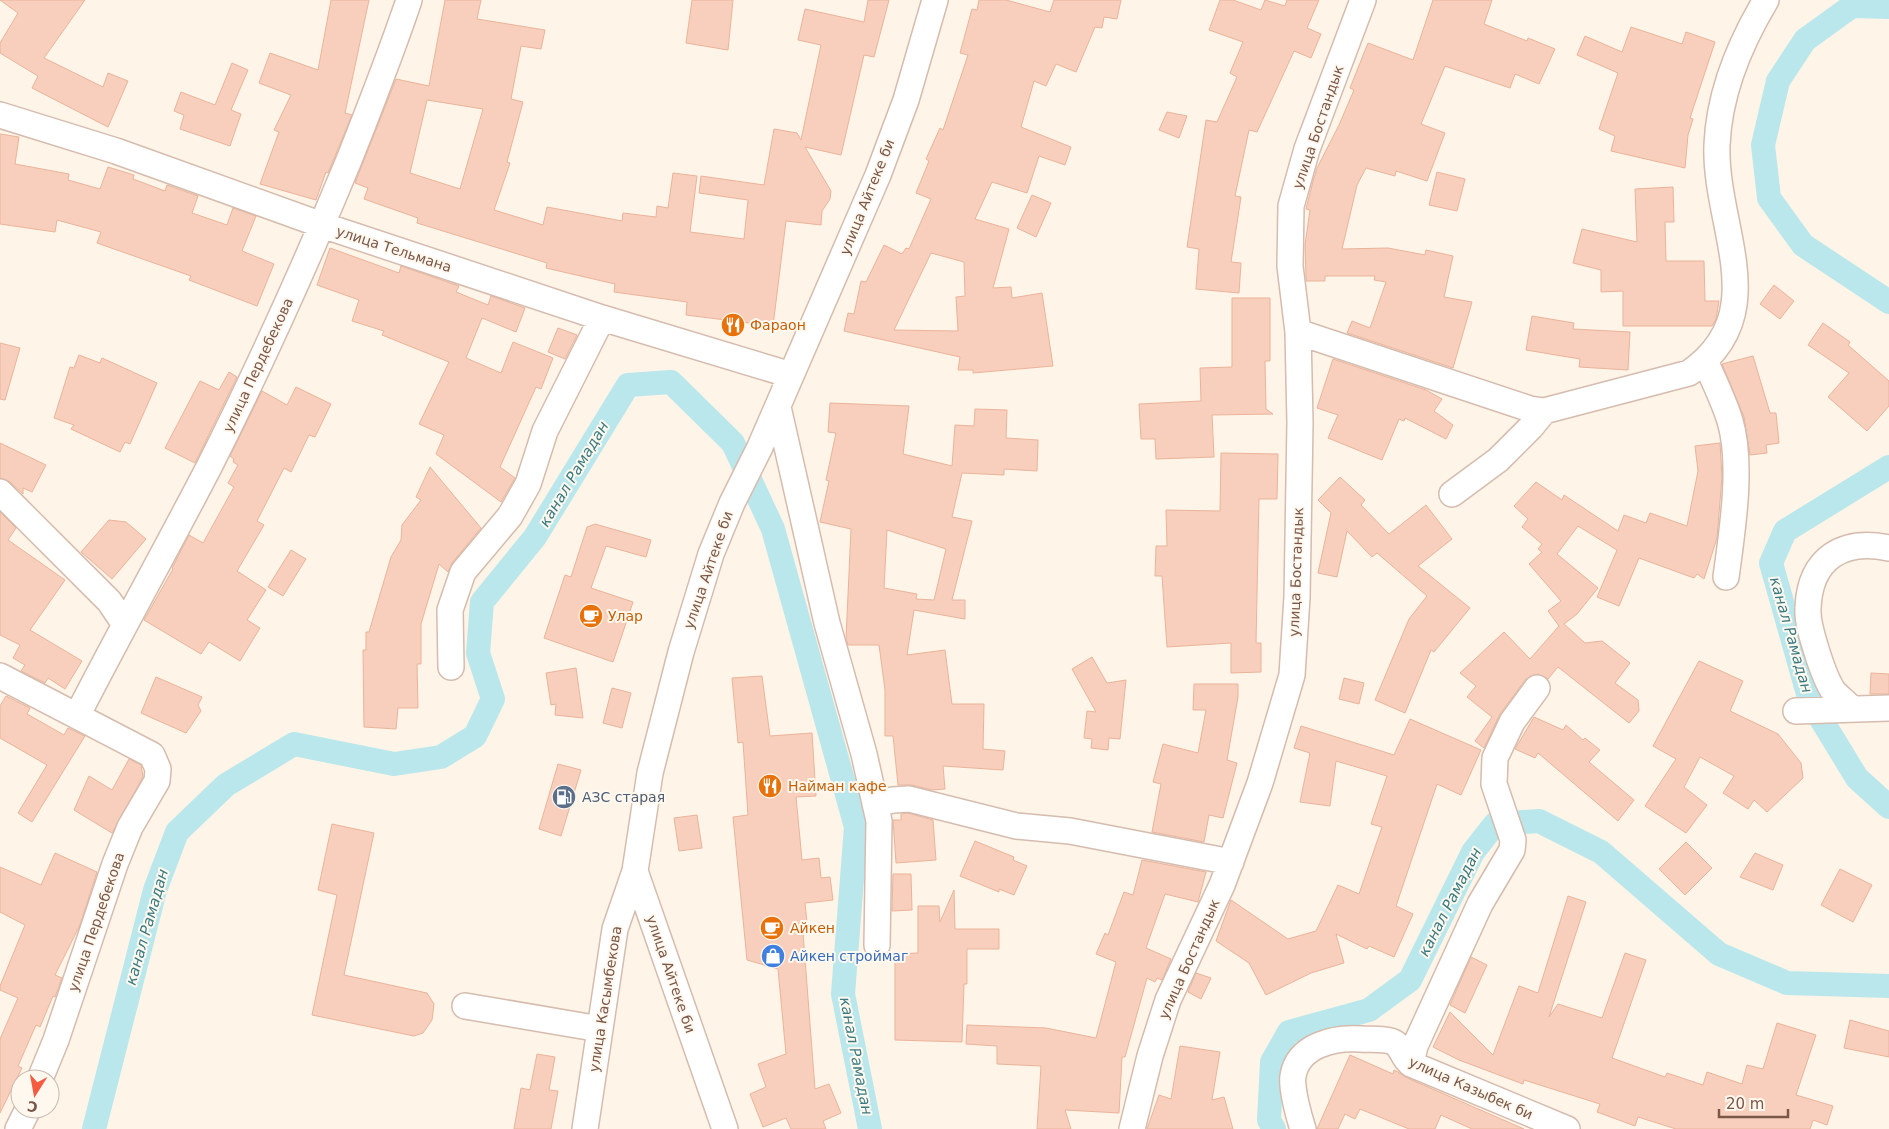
<svg xmlns="http://www.w3.org/2000/svg" width="1889" height="1129" font-family="'DejaVu Sans',sans-serif">
	<rect width="100%" height="100%" fill="#fef4e7"/>
	<g fill="none" stroke-linecap="round" stroke-linejoin="round">
		<path stroke="#b9e7eb" stroke-width="24" d="M 1889,7 L 1852,6 L 1805,40 L 1778,81 L 1763,145 L 1769,198 L 1803,245 L 1889,302
			M 1889,467 L 1785,531 L 1771,563 L 1810,701 L 1857,778 L 1889,807
			M 94,1129 L 155,890 L 177,832 L 226,785 L 294,744 L 394,764 L 441,757 L 475,736 L 493,699 L 478,653 L 482,602 L 535,537 L 628,385 L 671,382 L 733,443 L 773,529 L 856,827 L 843,994 L 870,1129
			M 1274,1129 L 1269,1120 L 1272,1062 L 1289,1032 L 1369,1010 L 1410,980 L 1473,852 L 1495,824 L 1539,821 L 1601,852 L 1719,954 L 1787,983 L 1889,986"/>
	</g>
	<path fill="#f7cfbc" stroke="#ebb39a" fill-rule="evenodd" d="M 0,0 L 85,0 L 44,58 L 103,87 L 108,73 L 128,81 L 108,127 L 32,88 L 38,76 L 0,53 L 0,43 L 18,13 Z
		M 331,0 L 369,0 L 345,113 L 352,115 L 328,173 L 326,172 L 316,200 L 260,184 L 279,132 L 274,130 L 291,95 L 259,83 L 270,53 L 318,70 Z
		M 445,0 L 481,0 L 477,19 L 545,30 L 541,49 L 521,46 L 511,99 L 523,102 L 507,162 L 510,163 L 494,210 L 543,225 L 547,207 L 622,221 L 623,213 L 656,217 L 657,206 L 668,208 L 673,173 L 697,176 L 690,232 L 744,239 L 748,200 L 699,193 L 701,176 L 764,185 L 774,129 L 797,133 L 801,140 L 821,45 L 798,40 L 805,9 L 864,22 L 868,0 L 889,0 L 874,57 L 864,55 L 841,155 L 805,147 L 831,191 L 830,199 L 822,211 L 821,225 L 786,221 L 773,326 L 686,315 L 687,302 L 614,292 L 615,284 L 546,268 L 547,263 L 417,223 L 418,218 L 364,199 L 368,188 L 355,183 L 396,79 L 429,86 ZM 427,100 L 483,109 L 460,189 L 410,173 Z
		M 692,0 L 733,0 L 728,50 L 686,43 Z
		M 979,0 L 1006,0 L 1050,12 L 1054,0 L 1121,0 L 1117,19 L 1104,17 L 1102,28 L 1095,27 L 1076,72 L 1056,64 L 1046,86 L 1034,81 L 1021,127 L 1071,147 L 1065,165 L 1039,156 L 1027,193 L 992,182 L 975,219 L 1009,229 L 993,288 L 1011,287 L 1012,298 L 1042,293 L 1053,366 L 973,373 L 973,370 L 958,370 L 960,357 L 844,331 L 848,313 L 854,314 L 861,281 L 866,282 L 884,245 L 902,254 L 906,248 L 909,249 L 931,199 L 916,193 L 929,161 L 926,159 L 940,128 L 943,130 L 968,55 L 960,53 L 972,9 L 977,10 ZM 931,253 L 964,262 L 965,296 L 956,297 L 958,331 L 894,330 Z
		M 1220,0 L 1233,0 L 1261,10 L 1265,0 L 1285,6 L 1287,0 L 1319,0 L 1307,28 L 1321,34 L 1311,58 L 1294,51 L 1257,132 L 1249,130 L 1235,196 L 1241,197 L 1231,262 L 1241,263 L 1239,293 L 1196,289 L 1199,249 L 1187,247 L 1206,120 L 1217,122 L 1237,77 L 1230,73 L 1243,42 L 1209,30 Z
		M 1433,0 L 1492,0 L 1484,24 L 1527,41 L 1528,38 L 1555,49 L 1539,84 L 1515,74 L 1510,88 L 1445,66 L 1421,124 L 1445,133 L 1427,181 L 1396,171 L 1395,176 L 1366,168 L 1357,185 L 1342,249 L 1388,248 L 1425,255 L 1426,250 L 1453,256 L 1444,297 L 1472,302 L 1453,368 L 1347,333 L 1352,321 L 1370,328 L 1386,282 L 1374,280 L 1375,276 L 1325,276 L 1325,281 L 1306,281 L 1306,277 L 1305,245 L 1310,210 L 1306,209 L 1313,181 L 1317,168 L 1339,125 L 1354,90 L 1350,88 L 1368,43 L 1413,60 Z
		M 1631,27 L 1682,44 L 1686,32 L 1715,42 L 1690,118 L 1693,119 L 1688,135 L 1685,168 L 1611,151 L 1615,136 L 1599,129 L 1618,73 L 1577,55 L 1585,36 L 1622,52 Z
		M 232,63 L 248,70 L 231,110 L 241,114 L 230,146 L 180,129 L 184,115 L 174,111 L 181,92 L 215,105 Z
		M 1167,112 L 1187,116 L 1179,138 L 1159,130 Z
		M 0,134 L 19,137 L 15,164 L 69,174 L 68,180 L 100,189 L 108,167 L 134,175 L 133,179 L 165,191 L 167,185 L 198,196 L 192,213 L 227,225 L 233,208 L 256,216 L 242,251 L 274,264 L 257,306 L 189,280 L 191,276 L 97,243 L 101,232 L 57,220 L 55,232 L 0,224 Z
		M 1437,172 L 1465,179 L 1457,211 L 1429,205 Z
		M 1673,187 L 1674,222 L 1665,222 L 1666,261 L 1704,261 L 1705,301 L 1719,301 L 1716,319 L 1712,326 L 1623,326 L 1623,291 L 1601,292 L 1601,270 L 1573,263 L 1582,229 L 1637,242 L 1635,189 Z
		M 1032,195 L 1051,203 L 1036,237 L 1017,228 Z
		M 330,248 L 399,273 L 401,266 L 459,286 L 456,292 L 488,305 L 491,296 L 525,308 L 516,332 L 482,318 L 466,358 L 501,373 L 513,342 L 553,358 L 541,389 L 536,387 L 500,467 L 515,478 L 501,502 L 436,454 L 444,435 L 419,424 L 449,362 L 382,335 L 384,331 L 352,321 L 359,300 L 317,285 Z
		M 1774,285 L 1794,301 L 1780,319 L 1760,304 Z
		M 1232,298 L 1270,298 L 1270,361 L 1265,361 L 1266,409 L 1273,414 L 1212,415 L 1214,457 L 1156,459 L 1155,439 L 1141,439 L 1139,404 L 1201,401 L 1200,368 L 1232,367 Z
		M 1532,316 L 1574,323 L 1573,329 L 1630,332 L 1628,370 L 1579,367 L 1580,359 L 1526,350 Z
		M 1823,323 L 1850,342 L 1848,345 L 1889,381 L 1889,406 L 1867,431 L 1828,397 L 1849,373 L 1808,345 Z
		M 558,328 L 577,335 L 565,359 L 548,352 Z
		M 0,343 L 20,348 L 5,400 L 0,399 Z
		M 79,355 L 100,363 L 102,358 L 157,383 L 130,444 L 125,442 L 120,452 L 71,429 L 74,425 L 54,418 L 70,367 L 74,368 Z
		M 1753,356 L 1770,413 L 1776,413 L 1779,443 L 1766,445 L 1767,453 L 1750,455 L 1744,417 L 1722,364 Z
		M 1333,359 L 1426,390 L 1442,399 L 1434,411 L 1453,425 L 1446,439 L 1405,418 L 1404,421 L 1399,419 L 1382,460 L 1328,438 L 1338,415 L 1317,408 Z
		M 229,372 L 237,377 L 195,463 L 165,448 L 200,381 L 219,390 Z
		M 296,387 L 331,404 L 315,437 L 309,435 L 291,472 L 284,468 L 257,521 L 264,525 L 237,571 L 266,590 L 247,620 L 260,628 L 240,661 L 209,642 L 201,654 L 144,620 L 173,569 L 172,568 L 189,535 L 203,543 L 234,487 L 228,483 L 238,465 L 233,462 L 234,459 L 230,456 L 262,391 L 287,405 Z
		M 830,403 L 909,406 L 903,454 L 952,466 L 955,425 L 974,426 L 975,409 L 1007,410 L 1006,438 L 1038,440 L 1037,471 L 1004,469 L 1004,475 L 962,473 L 952,517 L 972,521 L 952,600 L 965,600 L 965,619 L 914,610 L 907,655 L 945,650 L 952,704 L 984,704 L 983,749 L 1005,751 L 1003,770 L 943,766 L 945,789 L 932,790 L 912,785 L 898,785 L 893,736 L 885,736 L 885,690 L 879,645 L 848,645 L 846,639 L 851,529 L 820,522 L 829,481 L 826,480 L 836,433 L 828,432 ZM 887,530 L 946,549 L 934,600 L 916,599 L 917,594 L 884,588 Z
		M 0,443 L 46,465 L 32,492 L 23,488 L 23,494 L 10,482 L 0,478 Z
		M 1720,443 L 1722,477 L 1717,538 L 1704,579 L 1697,574 L 1694,578 L 1639,558 L 1619,606 L 1597,597 L 1617,550 L 1578,526 L 1557,554 L 1598,588 L 1577,614 L 1564,624 L 1585,643 L 1602,641 L 1630,663 L 1615,683 L 1638,700 L 1639,711 L 1629,723 L 1558,667 L 1548,679 L 1538,674 L 1526,679 L 1500,714 L 1484,748 L 1475,741 L 1492,717 L 1467,697 L 1476,686 L 1460,673 L 1504,632 L 1530,659 L 1559,626 L 1548,611 L 1561,601 L 1529,564 L 1542,552 L 1538,549 L 1542,544 L 1522,527 L 1528,519 L 1514,506 L 1536,482 L 1562,500 L 1564,495 L 1618,531 L 1624,515 L 1646,523 L 1650,513 L 1687,526 L 1698,471 L 1695,446 Z
		M 1221,453 L 1278,454 L 1277,499 L 1259,499 L 1256,643 L 1261,643 L 1261,672 L 1231,673 L 1231,643 L 1167,647 L 1162,576 L 1155,576 L 1156,546 L 1167,546 L 1166,510 L 1220,511 Z
		M 430,467 L 481,528 L 452,563 L 448,572 L 439,564 L 421,624 L 421,664 L 417,664 L 418,708 L 398,708 L 396,729 L 364,727 L 363,650 L 366,650 L 366,632 L 369,632 L 391,557 L 401,540 L 402,525 L 421,500 L 416,497 Z
		M 1340,477 L 1365,500 L 1361,505 L 1389,534 L 1426,505 L 1452,539 L 1418,566 L 1470,608 L 1434,652 L 1431,650 L 1405,713 L 1375,700 L 1409,619 L 1427,596 L 1377,553 L 1372,557 L 1347,531 L 1337,577 L 1318,573 L 1331,513 L 1318,500 Z
		M 0,512 L 16,528 L 8,540 L 65,580 L 30,630 L 82,661 L 65,689 L 48,678 L 45,683 L 21,671 L 25,665 L 13,658 L 20,645 L 0,635 Z
		M 109,520 L 126,522 L 146,539 L 112,579 L 81,552 Z
		M 595,524 L 651,540 L 646,557 L 606,546 L 591,588 L 633,602 L 613,662 L 544,638 L 565,575 L 571,577 L 587,527 Z
		M 291,550 L 306,559 L 283,596 L 268,587 Z
		M 1092,657 L 1107,683 L 1126,680 L 1120,739 L 1109,738 L 1108,750 L 1091,748 L 1092,739 L 1084,738 L 1087,711 L 1096,712 L 1072,669 Z
		M 1699,661 L 1743,681 L 1730,711 L 1778,734 L 1801,763 L 1803,778 L 1767,812 L 1754,800 L 1748,809 L 1723,793 L 1734,776 L 1700,757 L 1684,787 L 1707,805 L 1686,833 L 1645,806 L 1676,759 L 1653,746 Z
		M 576,668 L 583,718 L 555,715 L 556,704 L 551,705 L 546,673 Z
		M 1871,673 L 1889,674 L 1889,694 L 1870,694 Z
		M 762,676 L 770,736 L 812,733 L 816,796 L 796,797 L 802,860 L 819,858 L 821,878 L 830,877 L 833,900 L 805,903 L 808,932 L 803,933 L 815,1089 L 829,1084 L 841,1113 L 823,1121 L 826,1129 L 791,1129 L 786,1118 L 763,1127 L 750,1094 L 766,1087 L 758,1064 L 786,1054 L 778,969 L 747,960 L 733,817 L 748,815 L 743,742 L 738,743 L 732,678 Z
		M 156,677 L 202,697 L 198,705 L 201,711 L 186,733 L 141,713 Z
		M 1344,678 L 1364,683 L 1359,704 L 1339,699 Z
		M 1194,684 L 1238,684 L 1238,697 L 1227,760 L 1237,763 L 1223,818 L 1209,815 L 1204,842 L 1152,832 L 1161,784 L 1153,782 L 1163,744 L 1198,753 L 1206,710 L 1193,710 Z
		M 612,688 L 631,693 L 622,728 L 603,723 Z
		M 6,696 L 30,708 L 27,714 L 64,735 L 68,728 L 85,736 L 32,822 L 18,813 L 47,765 L 0,738 L 0,706 Z
		M 1534,717 L 1563,730 L 1566,725 L 1583,740 L 1585,738 L 1600,750 L 1589,762 L 1634,800 L 1618,821 L 1538,753 L 1535,758 L 1515,749 Z
		M 1410,719 L 1481,750 L 1461,795 L 1437,784 L 1396,906 L 1413,914 L 1394,957 L 1369,946 L 1367,949 L 1336,934 L 1344,963 L 1311,973 L 1266,995 L 1249,963 L 1216,941 L 1231,900 L 1288,939 L 1316,931 L 1338,885 L 1359,894 L 1382,827 L 1371,824 L 1387,776 L 1336,761 L 1330,806 L 1300,802 L 1310,753 L 1294,748 L 1301,726 L 1394,755 Z
		M 129,759 L 141,765 L 143,777 L 112,833 L 74,810 L 89,776 L 112,790 Z
		M 558,764 L 581,770 L 561,836 L 539,829 Z
		M 908,813 L 933,820 L 936,860 L 896,863 L 893,820 L 901,820 L 901,814 Z
		M 697,815 L 702,848 L 679,851 L 674,818 Z
		M 332,824 L 374,833 L 344,975 L 427,993 L 434,1004 L 432,1020 L 423,1033 L 414,1036 L 312,1015 L 337,895 L 318,890 Z
		M 975,841 L 1014,857 L 1013,860 L 1027,866 L 1014,895 L 999,889 L 999,892 L 960,876 Z
		M 1686,842 L 1712,868 L 1685,895 L 1659,869 Z
		M 55,853 L 97,872 L 80,925 L 55,975 L 62,978 L 55,997 L 53,996 L 40,1027 L 36,1025 L 18,1066 L 22,1068 L 0,1113 L 0,1039 L 18,998 L 0,990 L 0,986 L 25,925 L 0,912 L 0,867 L 41,885 Z
		M 1755,853 L 1783,865 L 1773,890 L 1740,877 Z
		M 1142,860 L 1206,872 L 1198,902 L 1165,894 L 1146,948 L 1171,959 L 1162,980 L 1157,978 L 1155,982 L 1147,978 L 1125,1057 L 1122,1057 L 1119,1113 L 1065,1110 L 1071,1129 L 1037,1129 L 1041,1066 L 997,1064 L 997,1046 L 966,1044 L 967,1025 L 1046,1028 L 1096,1038 L 1116,962 L 1096,954 L 1105,933 L 1108,935 L 1124,892 L 1133,895 Z
		M 1840,869 L 1872,885 L 1853,922 L 1821,905 Z
		M 893,874 L 911,874 L 912,910 L 892,911 Z
		M 954,890 L 955,929 L 999,929 L 999,949 L 967,949 L 967,984 L 964,984 L 962,1042 L 895,1040 L 895,954 L 918,953 L 918,906 L 939,906 L 940,922 Z
		M 1568,896 L 1586,902 L 1549,1017 L 1558,1004 L 1602,1018 L 1625,953 L 1646,960 L 1612,1058 L 1665,1077 L 1667,1073 L 1703,1085 L 1707,1072 L 1742,1084 L 1747,1065 L 1763,1069 L 1777,1023 L 1816,1035 L 1796,1095 L 1833,1106 L 1827,1125 L 1813,1120 L 1810,1129 L 1676,1129 L 1638,1117 L 1635,1126 L 1597,1112 L 1600,1104 L 1524,1080 L 1523,1084 L 1459,1060 L 1433,1047 L 1450,1012 L 1493,1055 L 1519,986 L 1538,993 Z
		M 1471,957 L 1487,965 L 1465,1013 L 1450,1005 Z
		M 1196,973 L 1211,978 L 1201,999 L 1188,992 Z
		M 1850,1020 L 1889,1031 L 1889,1057 L 1844,1048 Z
		M 1180,1046 L 1220,1052 L 1212,1100 L 1224,1097 L 1233,1129 L 1147,1129 L 1159,1095 L 1171,1099 Z
		M 537,1054 L 555,1057 L 549,1090 L 558,1091 L 551,1129 L 514,1129 L 521,1088 L 530,1090 Z
		M 1350,1055 L 1393,1074 L 1394,1070 L 1398,1072 L 1405,1077 L 1524,1129 L 1472,1129 L 1441,1115 L 1435,1129 L 1409,1129 L 1360,1109 L 1355,1119 L 1345,1114 L 1338,1129 L 1317,1129 Z"/>
	<g fill="none" stroke-linecap="round" stroke-linejoin="round">
		<g stroke="#d5bcae" stroke-width="28">
			<path id="minor" d="M 0,115 L 116,151 L 322,225 L 602,318 L 791,375
				M 1298,332 L 1530,409 L 1544,411 L 1689,373 C 1775,314 1714,227 1717,145 C 1719,93 1739,45 1766,0
				M 1705,361 C 1714,381 1724,401 1730,421 C 1743,464 1732,533 1726,577
				M 778,407 L 827,623 L 864,754 L 879,821 L 877,945
				M 0,492 L 109,601 L 124,623
				M 1452,494 L 1498,460 L 1531,427 L 1544,411
				M 451,667 L 450,610 L 463,572 L 510,516 L 528,484 L 545,431 L 602,318
				M 0,676 L 152,755 L 158,769 L 157,781 L 130,827 L 115,864 L 56,1040 L 40,1079
				M 1851,708 C 1845,702 1839,697 1834,692 C 1826,681 1820,662 1816,649 C 1812,636 1807,621 1808,608 C 1810,558 1843,538 1889,548
				M 1796,711 L 1889,708
				M 77,716 C 120,632 166,550 209,467 C 260,366 306,264 349,160 C 370,107 391,54 409,0
				M 875,804 L 893,800 L 909,799 L 1016,826 L 1070,831 L 1231,862
				M 465,1006 L 600,1029
				M 1411,1064 L 1415,1046 L 1480,904 L 1512,850 L 1513,840 L 1494,784 L 1495,758 L 1512,722 L 1537,688
				M 18,1129 L 28,1109
				M 585,1129 L 615,929 L 635,871
				M 725,1129 L 635,871 L 650,773 L 681,652 L 711,554 L 732,503 L 760,447 L 878,175 L 906,100 L 935,0
				M 1132,1129 L 1150,1056 L 1168,1000 L 1222,885 L 1260,783 L 1292,675 L 1297,597 L 1300,423 L 1298,332 L 1290,266 L 1291,206 L 1307,149 L 1363,0
				M 1303,1129 C 1299,1117 1291,1088 1293,1076 C 1298,1045 1335,1037 1361,1039 C 1371,1040 1387,1038 1395,1043 C 1403,1049 1402,1057 1411,1064 L 1567,1129"/>
		</g>
		<use href="#minor" stroke="#fff" stroke-width="25"/>
	</g>
	<defs>
		<g id="restaurant-disc" transform="scale(1.25)"><circle r="9.5" fill="#e8710a" stroke="#fff8ef"/><path d="M-5-6h1v4h1v-4h1v4h1v-4h1v5L-1.5 .5V6h-2V.5L-5-1ZM5-6V6H3V1.5H1.5Q1.5-4 5-6Z" fill="#fff"/></g>
		<g id="cafe-disc" transform="scale(1.25)"><circle r="9.5" fill="#e8710a" stroke="#fff8ef"/><path d="M-5.5-4.5H6V0H3Q3 3.5 0 3.5H-2.5Q-5.5 3.5-5.5 0ZM3-3.2v2h1.7v-2ZM-6 4.5H4V6H-6Z" fill="#fff"/></g>
		<g id="fuel-disc" transform="scale(1.25)"><circle r="9.5" fill="#5c6f8a" stroke="#fff8ef"/><path d="M-5.5-6h7V0h2V4h1.3V-2.5L3-4.5l.8-.8L6-3V5H2.5V1h-1V6h-7ZM-4.2-4.7v3.2H.2V-4.7Z" fill="#fff"/></g>
		<g id="shop-disc" transform="scale(1.25)"><circle r="9.5" fill="#3f7fe0" stroke="#fff8ef"/><path d="M-5-2.5h2.3a2.7 3.5 0 0 1 5.4 0H5L5.5 6h-11ZM-1.5-2.5h3a1.5 2.3 0 0 0-3 0Z" fill="#fff"/></g>
	</defs>
	<g fill-rule="evenodd">
		<use href="#restaurant-disc" x="733" y="325"/>
		<use href="#cafe-disc" x="591" y="616"/>
		<use href="#restaurant-disc" x="770" y="786"/>
		<use href="#fuel-disc" x="564" y="797"/>
		<use href="#cafe-disc" x="772" y="928"/>
		<use href="#shop-disc" x="773" y="956"/>
	</g>
	<g text-anchor="middle" stroke-width="4" stroke-linejoin="round" paint-order="stroke">
		<g font-size="14" fill="#7b5748" stroke="#fff8ef">
			<text transform="translate(1318 127) rotate(-71)" y="5">улица Бостандык</text>
			<text transform="translate(867 197) rotate(-68)" y="5">улица Айтеке би</text>
			<text transform="translate(394 249) rotate(18)" y="5">улица Тельмана</text>
			<text transform="translate(258 365) rotate(-65)" y="5">улица Пердебекова</text>
			<text transform="translate(708 570) rotate(-71)" y="5">улица Айтеке би</text>
			<text transform="translate(1296 572) rotate(-88)" y="5">улица Бостандык</text>
			<text transform="translate(96 922) rotate(-71)" y="5">улица Пердебекова</text>
			<text transform="translate(1189 959) rotate(-66)" y="5">улица Бостандык</text>
			<text transform="translate(671 974) rotate(71)" y="5">улица Айтеке би</text>
			<text transform="translate(605 999) rotate(-81)" y="5">улица Касымбекова</text>
			<text transform="translate(1471 1088) rotate(24)" y="5">улица Казыбек би</text>
		</g>
		<g font-size="14" fill="#c56008" stroke="#fff8ef" text-anchor="start">
			<text x="750" y="330">Фараон</text>
			<text x="608" y="621">Улар</text>
			<text x="788" y="791">Найман кафе</text>
			<text x="790" y="933">Айкен</text>
		</g>
		<g font-size="14" fill="#4e5e75" stroke="#fff8ef" text-anchor="start">
			<text x="582" y="802">АЗС старая</text>
		</g>
		<g font-size="14" fill="#366cbe" stroke="#fff8ef" text-anchor="start">
			<text x="790" y="961">Айкен строймаг</text>
		</g>
		<g font-size="15" font-style="italic" fill="#3a7b82" stroke="#fff8ef">
			<text transform="translate(574 474) rotate(-59)" y="5">канал Рамадан</text>
			<text transform="translate(1791 635) rotate(74)" y="5">канал Рамадан</text>
			<text transform="translate(1450 902) rotate(-63)" y="5">канал Рамадан</text>
			<text transform="translate(147 927) rotate(-74)" y="5">канал Рамадан</text>
			<text transform="translate(856 1056) rotate(79)" y="5">канал Рамадан</text>
		</g>
	</g>
	<g transform="translate(35 1094) rotate(191)"><circle r="24" fill="#fff8ef" stroke="#cab8ac"/>
	<path d="M0-4L9 19L0 12L-9 19Z" fill="#f35c41"/>
	<text y="-8" font-size="14" font-weight="bold" text-anchor="middle" fill="#7b5748">С</text>
	</g>
	<path d="M1719 1109v8h69v-8" fill="none" stroke="#7b5748" stroke-width="2.5"/>
	<text x="1726" y="1109" font-size="15" fill="#7b5748" stroke="#fff8ef" stroke-width="4" paint-order="stroke">20 m</text>
</svg>
